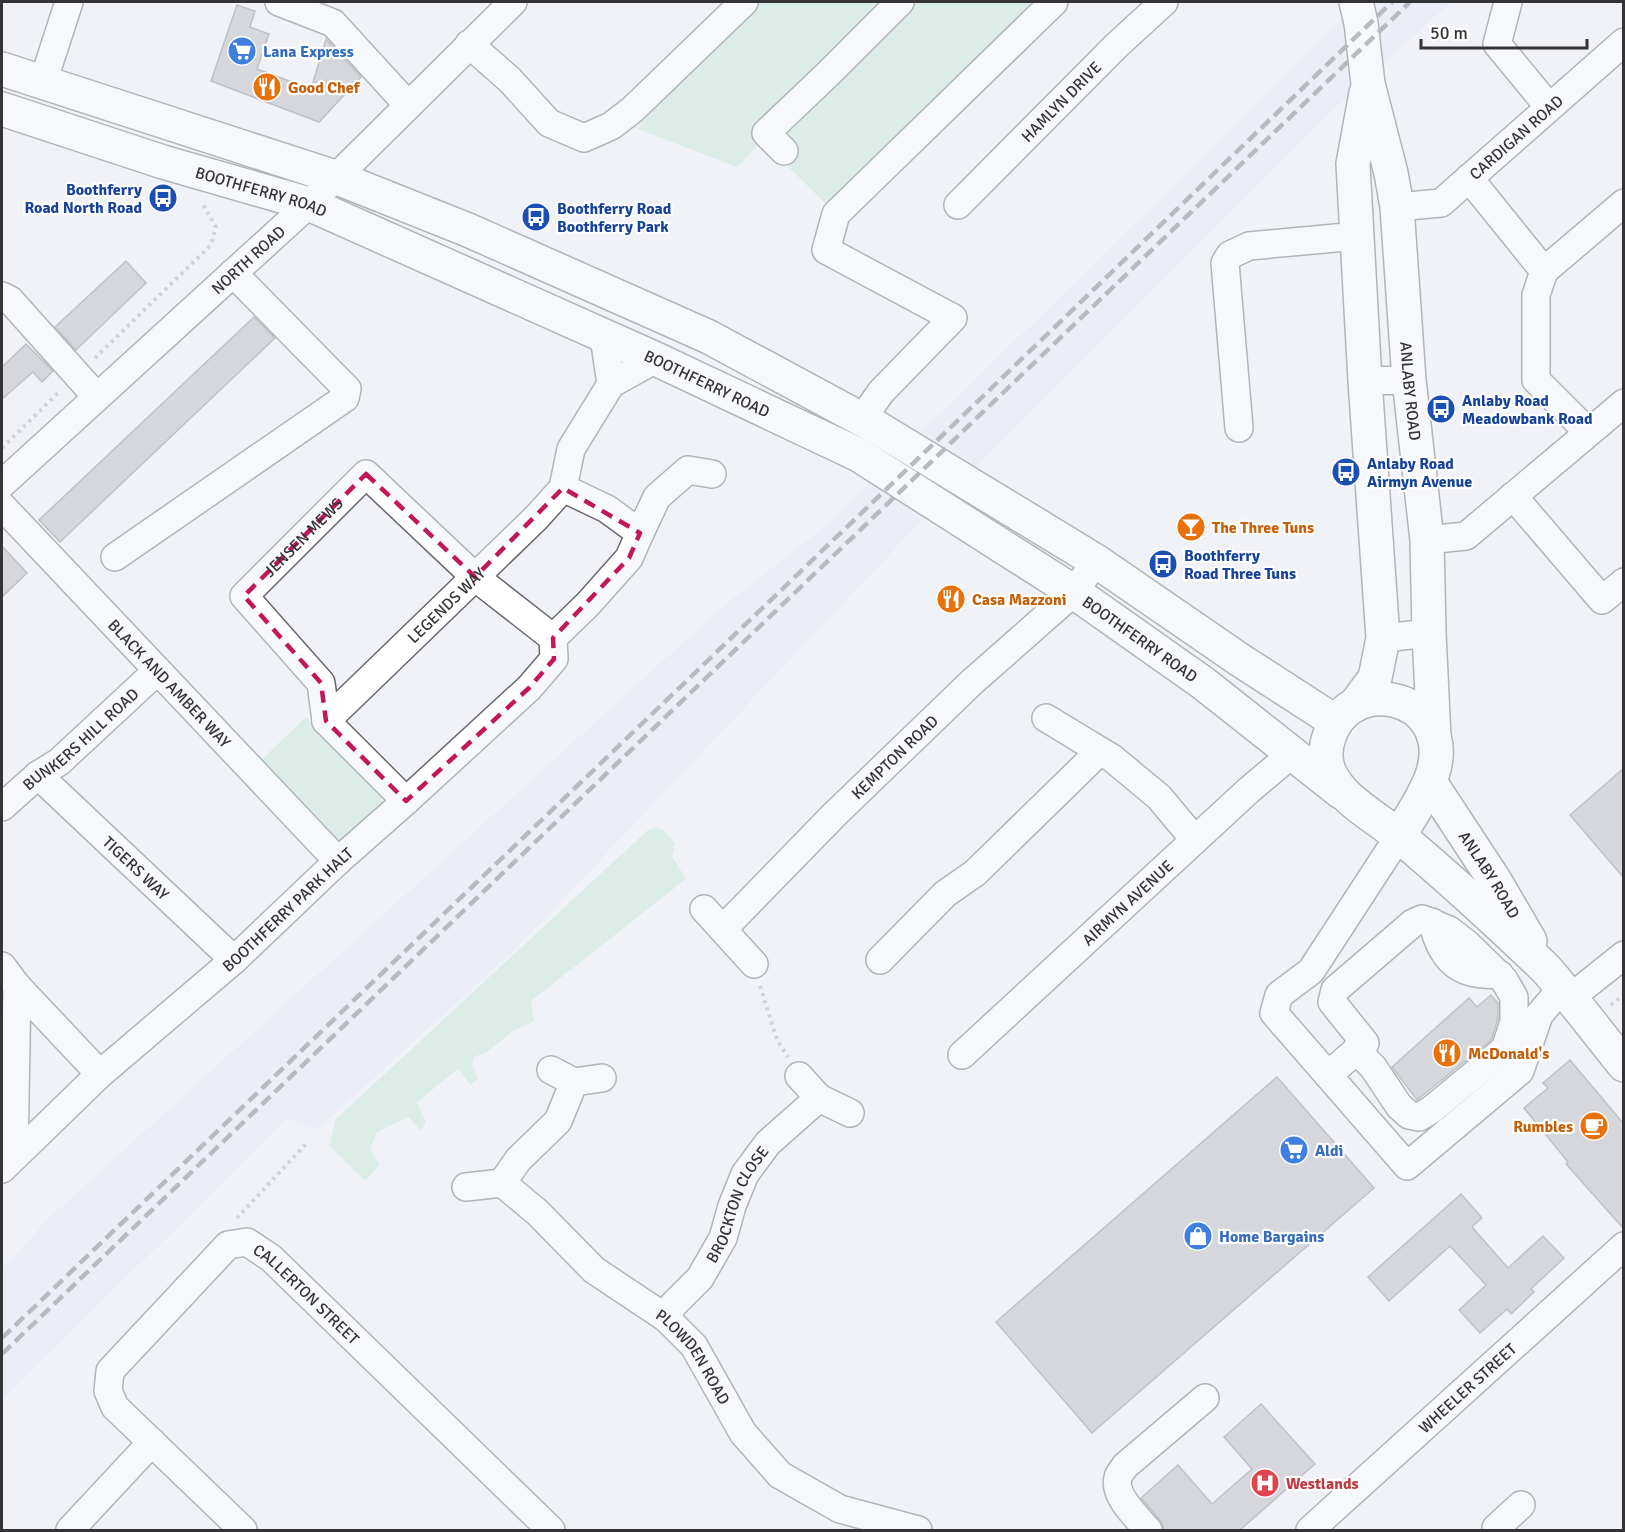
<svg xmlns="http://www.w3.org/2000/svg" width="1625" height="1532" font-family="Signika,sans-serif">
	<rect width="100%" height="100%" fill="#f0f2f8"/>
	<path fill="#e7e9f7" d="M 1358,2 L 1451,2 L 1330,113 L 912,531 L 518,947 L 317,1130 L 288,1118 L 2,1400 L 2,1269 L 50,1217 L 721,608 L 819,531 L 1092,266 Z"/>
	<path fill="#c1e6d0" d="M 757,2 L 1047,2 L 833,211 L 765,144 L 759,144 L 737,167 L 638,129 L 662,91 Z
		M 306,717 L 381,795 L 385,809 L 349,840 L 333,838 L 259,762 Z
		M 656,828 L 662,829 L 675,843 L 672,856 L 686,879 L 531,1001 L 534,1021 L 513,1031 L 487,1052 L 474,1057 L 472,1065 L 478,1078 L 471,1085 L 458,1069 L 417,1102 L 426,1123 L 421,1131 L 409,1117 L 377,1132 L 370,1149 L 380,1165 L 365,1181 L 330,1146 L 335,1120 L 648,830 Z"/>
	<path fill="#b5b6bd" stroke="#85868c" stroke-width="1.5" d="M 237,5 L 255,11 L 250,27 L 269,34 L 257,69 L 311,89 L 326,39 L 361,77 L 319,122 L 211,81 Z
		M 126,261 L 146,283 L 76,350 L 55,327 Z
		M 254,317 L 275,338 L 60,542 L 39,520 Z
		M 26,344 L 53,371 L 42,382 L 33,372 L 2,399 L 2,367 Z
		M 2,546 L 27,573 L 2,597 Z
		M 1623,769 L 1623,877 L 1570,815 Z
		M 1491,995 L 1498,1003 L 1498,1019 L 1491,1040 L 1417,1100 L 1392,1067 L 1469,998 L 1477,1007 Z
		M 1570,1060 L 1623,1123 L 1623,1228 L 1566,1164 L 1568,1162 L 1524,1108 L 1548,1088 L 1543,1083 Z
		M 1277,1077 L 1374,1188 L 1092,1433 L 996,1322 Z
		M 1461,1194 L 1482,1218 L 1472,1227 L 1508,1268 L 1543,1236 L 1564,1258 L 1531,1289 L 1534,1292 L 1511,1314 L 1507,1309 L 1480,1333 L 1459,1310 L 1486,1285 L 1450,1246 L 1389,1301 L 1368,1277 Z
		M 1261,1404 L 1315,1464 L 1240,1530 L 1165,1530 L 1160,1520 L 1141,1498 L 1178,1465 L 1212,1504 L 1252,1469 L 1224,1437 Z"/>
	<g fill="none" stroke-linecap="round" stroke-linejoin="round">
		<g stroke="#67686e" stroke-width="30">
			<g id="minor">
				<path d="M 279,2 L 333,23 L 408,105"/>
				<path d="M 1508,2 L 1497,44 L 1549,107"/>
				<path d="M 469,44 L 510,80 L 549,123 L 584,138 L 611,126 L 632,110 L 744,2"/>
				<path d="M 43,82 L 69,2"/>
				<path d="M 784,151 L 766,133 L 830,72 L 900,2"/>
				<path d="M 1469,178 L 1544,271 L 1624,203"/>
				<path id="s1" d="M 958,205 L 1116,46 L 1164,2"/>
				<path id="s2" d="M 1397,207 L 1441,203 L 1624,42"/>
				<path d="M 1544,271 L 1536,295 L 1536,380 L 1588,432"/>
				<path d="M 2,296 L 10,300 L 96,396"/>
				<path d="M 604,337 L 611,384"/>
				<path d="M 1365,381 L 1409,380"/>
				<path d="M 862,419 L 881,392 L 953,318 L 826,250 L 836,214 L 1054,2"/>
				<path d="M 1239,428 L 1225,263 L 1230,255 L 1249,246 L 1357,236"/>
				<path id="s3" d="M 2,484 L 309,204 L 513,2"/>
				<path d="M 1513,496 L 1602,600 L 1624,582"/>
				<path id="s4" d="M 2,506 L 338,861"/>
				<path d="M 640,533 L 657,497 L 688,470 L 712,474"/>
				<path d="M 1427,540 L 1466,536 L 1624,403"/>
				<path d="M 115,557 L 345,398 L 347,389 L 233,273"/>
				<path d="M 1383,638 L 1429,633"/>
				<path d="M 1046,718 L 1112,758 L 1159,797 L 1195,840"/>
				<path id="s5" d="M 326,721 L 321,683 L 244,596 L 366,474 L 475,577 L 553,638"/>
				<path id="s6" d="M 38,775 L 234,960"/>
				<path id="s7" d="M 406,801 L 326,721 L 536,518 L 563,488 L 571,449 L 611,384 L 656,359"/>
				<path id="s8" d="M 2,807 L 38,775 L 59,762 L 157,671"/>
				<path d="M 1399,836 L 1311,971 L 1279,995 L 1274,1013 L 1407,1166 L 1520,1071 L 1539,1015 L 1562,988"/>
				<path d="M 704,909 L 754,964"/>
				<path d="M 1432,922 C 1438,944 1447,966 1471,972 C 1480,975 1491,974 1500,975"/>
				<path id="s9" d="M 723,929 L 834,815 L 972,682 L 1074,592 L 1096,561"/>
				<path d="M 880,960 L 945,894 L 975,873 L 1100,751"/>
				<path d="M 2,966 L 17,986 L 100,1074"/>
				<path d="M 1570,998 L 1624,955"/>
				<path id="s10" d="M 962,1055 L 1249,790 L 1293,753"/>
				<path d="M 551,1070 L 574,1082 L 602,1078"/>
				<path d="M 1328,1075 L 1365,1043 L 1332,1002 L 1335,990 L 1413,923 L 1422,919 L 1449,930 L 1467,944 L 1504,980 L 1514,997 L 1514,1022 L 1505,1049 L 1431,1110 L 1419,1117 L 1409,1115 L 1399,1106 L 1373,1067 L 1356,1050"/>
				<path d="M 799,1076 L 819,1098 L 850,1113"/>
				<path d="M 14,1156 L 17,986"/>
				<path id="s11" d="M 2,1169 L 100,1074 L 234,960 L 338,861 L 406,801 L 529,688 L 554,659 L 553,638 L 588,604 L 629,558 L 640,533 L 607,509 L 563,488"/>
				<path d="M 502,1183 L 518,1160 L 558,1121 L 574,1082"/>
				<path id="s12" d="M 466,1187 L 502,1183 L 537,1212 L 594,1270 L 666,1318 L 694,1346 L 743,1433 L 780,1475 L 840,1509 L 918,1530"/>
				<path id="s13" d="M 666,1318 L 673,1305 L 700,1278 L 723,1238 L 732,1206 L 745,1174 L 768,1143 L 819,1098"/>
				<path d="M 1496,1528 L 1521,1505"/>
				<path d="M 70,1530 L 152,1442"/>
				<path id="s14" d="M 243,1530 L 115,1407 L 108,1391 L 110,1371 L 228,1245 L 247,1242 L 271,1258 L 551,1530"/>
				<path d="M 1148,1530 C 1138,1518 1113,1496 1118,1478 C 1118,1474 1123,1470 1125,1466 L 1205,1398"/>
				<path id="s15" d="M 1310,1530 L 1624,1246"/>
			</g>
		</g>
		<g stroke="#67686e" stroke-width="36">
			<g id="major">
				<path id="s16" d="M 1356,2 L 1361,23 L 1368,84 L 1391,173 L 1397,207 L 1409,380 L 1427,540 L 1429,633 L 1434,737"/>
				<path d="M 2,69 L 335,177 L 468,230 L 709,337 L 876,427 L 1096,561 L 1240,660 L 1336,722"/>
				<path id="s17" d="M 2,109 L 163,162 L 309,204 L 656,359 L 859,455 L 1074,592 L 1203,683 L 1341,792"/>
				<path d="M 1355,705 L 1375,678 L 1383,638 L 1365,381 L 1353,164 L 1366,93"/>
				<path id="s18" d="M 1430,782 L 1495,881 L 1530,941"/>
				<path d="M 1399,836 C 1418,803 1451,763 1429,725 C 1414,699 1378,692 1353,706 C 1332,718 1319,750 1330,773 C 1342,800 1376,817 1399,836 C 1448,877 1497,922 1544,967 C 1554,977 1563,990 1573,1001 C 1590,1022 1607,1044 1624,1065"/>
			</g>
		</g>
		<path stroke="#a9aaaf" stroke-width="4" stroke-dasharray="3 4.5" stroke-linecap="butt" d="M 95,358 L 211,245 L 216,227 L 202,203
			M 2,448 L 61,390
			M 760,986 L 777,1040 L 788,1057
			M 1611,1005 L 1624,994
			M 237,1218 L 306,1144"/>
		<use href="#minor" stroke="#fff" stroke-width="27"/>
		<use href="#major" stroke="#fff" stroke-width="33"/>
		<path stroke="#75767a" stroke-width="4.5" stroke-dasharray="12 6" stroke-linecap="butt" d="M 2,1338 L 950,428 L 1392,2
			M 2,1354 L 1410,2"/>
	</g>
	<path d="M0 0H1625V1532H0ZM 366,474 L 475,577 L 563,488 L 640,533 L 629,558 L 553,638 L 554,659 L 529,688 L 406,801 L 326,721 L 321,683 L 244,596 Z" fill="#f0f2f8" fill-opacity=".55" fill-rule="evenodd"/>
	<path fill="none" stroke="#c2185b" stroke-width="4.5" stroke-dasharray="12 8" stroke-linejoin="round" d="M 366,474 L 475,577 L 563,488 L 640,533 L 629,558 L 553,638 L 554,659 L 529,688 L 406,801 L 326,721 L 321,683 L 244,596 Z"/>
	<defs>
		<g id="supermarket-disc" transform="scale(1.5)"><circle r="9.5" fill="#3f7fe0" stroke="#fff"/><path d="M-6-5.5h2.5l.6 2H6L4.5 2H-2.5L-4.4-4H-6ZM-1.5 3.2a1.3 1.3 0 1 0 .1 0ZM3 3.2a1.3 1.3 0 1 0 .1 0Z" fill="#fff"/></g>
		<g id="restaurant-disc" transform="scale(1.5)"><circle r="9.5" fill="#e8710a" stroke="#fff"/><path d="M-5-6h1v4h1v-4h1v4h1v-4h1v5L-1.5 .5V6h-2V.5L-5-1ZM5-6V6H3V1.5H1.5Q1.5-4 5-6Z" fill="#fff"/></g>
		<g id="bus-disc" transform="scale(1.5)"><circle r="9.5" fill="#1a4fb4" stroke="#fff"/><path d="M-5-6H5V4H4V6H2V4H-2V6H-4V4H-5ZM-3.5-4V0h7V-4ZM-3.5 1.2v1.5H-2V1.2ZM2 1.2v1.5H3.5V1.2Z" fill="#fff"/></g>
		<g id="bar-disc" transform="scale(1.5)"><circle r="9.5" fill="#e8710a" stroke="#fff"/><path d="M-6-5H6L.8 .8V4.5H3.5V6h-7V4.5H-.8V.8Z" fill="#fff"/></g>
		<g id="cafe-disc" transform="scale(1.5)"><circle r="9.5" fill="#e8710a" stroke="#fff"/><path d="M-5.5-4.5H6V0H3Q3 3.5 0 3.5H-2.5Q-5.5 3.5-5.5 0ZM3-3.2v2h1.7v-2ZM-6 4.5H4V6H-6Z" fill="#fff"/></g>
		<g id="shop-disc" transform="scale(1.5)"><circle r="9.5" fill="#3f7fe0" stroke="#fff"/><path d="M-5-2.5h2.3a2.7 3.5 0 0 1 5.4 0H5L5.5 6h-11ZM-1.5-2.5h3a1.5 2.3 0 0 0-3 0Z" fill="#fff"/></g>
		<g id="hospital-disc" transform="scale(1.5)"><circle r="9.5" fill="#e0444e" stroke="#fff"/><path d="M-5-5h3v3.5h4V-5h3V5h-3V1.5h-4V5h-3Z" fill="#fff"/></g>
	</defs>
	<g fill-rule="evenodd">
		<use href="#supermarket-disc" x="242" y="51"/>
		<use href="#restaurant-disc" x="267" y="87"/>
		<use href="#bus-disc" x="163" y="198"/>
		<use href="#bus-disc" x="536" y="217"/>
		<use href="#bus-disc" x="1441" y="409"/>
		<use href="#bus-disc" x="1346" y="472"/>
		<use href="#bar-disc" x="1191" y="527"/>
		<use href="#bus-disc" x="1163" y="564"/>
		<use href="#restaurant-disc" x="951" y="599"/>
		<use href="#restaurant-disc" x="1447" y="1053"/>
		<use href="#cafe-disc" x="1594" y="1126"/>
		<use href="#supermarket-disc" x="1294" y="1150"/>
		<use href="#shop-disc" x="1198" y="1236"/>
		<use href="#hospital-disc" x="1265" y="1483"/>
	</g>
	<g text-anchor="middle" stroke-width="4.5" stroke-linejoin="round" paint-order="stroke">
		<g font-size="16" font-weight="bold" fill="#366cbe" stroke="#fff" text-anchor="start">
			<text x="263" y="57">Lana Express</text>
			<text x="1315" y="1156">Aldi</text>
			<text x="1219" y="1242">Home Bargains</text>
		</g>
		<g font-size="16" font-weight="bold" fill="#c56008" stroke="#fff" text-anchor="start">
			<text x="288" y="93">Good Chef</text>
			<text x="1212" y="533">The Three Tuns</text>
			<text x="972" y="605">Casa Mazzoni</text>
			<text x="1468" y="1059">McDonald's</text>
			<text x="1573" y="1132" text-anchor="end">Rumbles</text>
		</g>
		<g font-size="16" fill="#343437" stroke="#fff">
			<text dy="6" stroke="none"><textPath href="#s1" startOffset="146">HAMLYN DRIVE</textPath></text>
			<text dy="6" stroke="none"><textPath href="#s2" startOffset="144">CARDIGAN ROAD</textPath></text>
			<text dy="6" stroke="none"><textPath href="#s17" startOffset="272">BOOTHFERRY ROAD</textPath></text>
			<text dy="6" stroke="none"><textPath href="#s3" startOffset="333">NORTH ROAD</textPath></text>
			<text dy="6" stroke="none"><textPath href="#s17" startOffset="758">BOOTHFERRY ROAD</textPath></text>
			<text dy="6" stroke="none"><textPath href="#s16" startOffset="394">ANLABY ROAD</textPath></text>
			<text dy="6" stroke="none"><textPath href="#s5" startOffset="238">JENSEN MEWS</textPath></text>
			<text dy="6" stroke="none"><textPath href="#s7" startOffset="280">LEGENDS WAY</textPath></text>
			<text dy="6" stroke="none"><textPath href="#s17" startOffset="1262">BOOTHFERRY ROAD</textPath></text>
			<text dy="6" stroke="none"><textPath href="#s4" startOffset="244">BLACK AND AMBER WAY</textPath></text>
			<text dy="6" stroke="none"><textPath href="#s8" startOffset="104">BUNKERS HILL ROAD</textPath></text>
			<text dy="6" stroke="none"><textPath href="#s9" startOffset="243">KEMPTON ROAD</textPath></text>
			<text dy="6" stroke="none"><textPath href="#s6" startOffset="135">TIGERS WAY</textPath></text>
			<text dy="6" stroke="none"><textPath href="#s18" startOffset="110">ANLABY ROAD</textPath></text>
			<text dy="6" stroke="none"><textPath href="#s10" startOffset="225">AIRMYN AVENUE</textPath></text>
			<text dy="6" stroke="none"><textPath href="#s11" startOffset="386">BOOTHFERRY PARK HALT</textPath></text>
			<text dy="6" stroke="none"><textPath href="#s13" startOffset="136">BROCKTON CLOSE</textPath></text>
			<text dy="6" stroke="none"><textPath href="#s14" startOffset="486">CALLERTON STREET</textPath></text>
			<text dy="6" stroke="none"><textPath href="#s12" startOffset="297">PLOWDEN ROAD</textPath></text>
			<text dy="6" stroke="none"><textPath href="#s15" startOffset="212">WHEELER STREET</textPath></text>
		</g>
		<g font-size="16" font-weight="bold" fill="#164399" stroke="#fff" text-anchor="start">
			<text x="142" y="195" text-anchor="end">Boothferry<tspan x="142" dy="18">Road North Road</tspan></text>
			<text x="557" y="214">Boothferry Road<tspan x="557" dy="18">Boothferry Park</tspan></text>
			<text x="1462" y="406">Anlaby Road<tspan x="1462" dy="18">Meadowbank Road</tspan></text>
			<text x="1367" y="469">Anlaby Road<tspan x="1367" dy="18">Airmyn Avenue</tspan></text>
			<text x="1184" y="561">Boothferry<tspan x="1184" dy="18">Road Three Tuns</tspan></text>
		</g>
		<g font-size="16" font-weight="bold" fill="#be3a42" stroke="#fff" text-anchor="start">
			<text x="1286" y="1489">Westlands</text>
		</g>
	</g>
	<rect width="1625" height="1532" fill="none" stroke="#343437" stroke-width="6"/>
	<path d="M1421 39v9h166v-9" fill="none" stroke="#343437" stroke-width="3"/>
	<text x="1430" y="39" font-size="18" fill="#343437" stroke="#ffffff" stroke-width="4.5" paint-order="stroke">50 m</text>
</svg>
